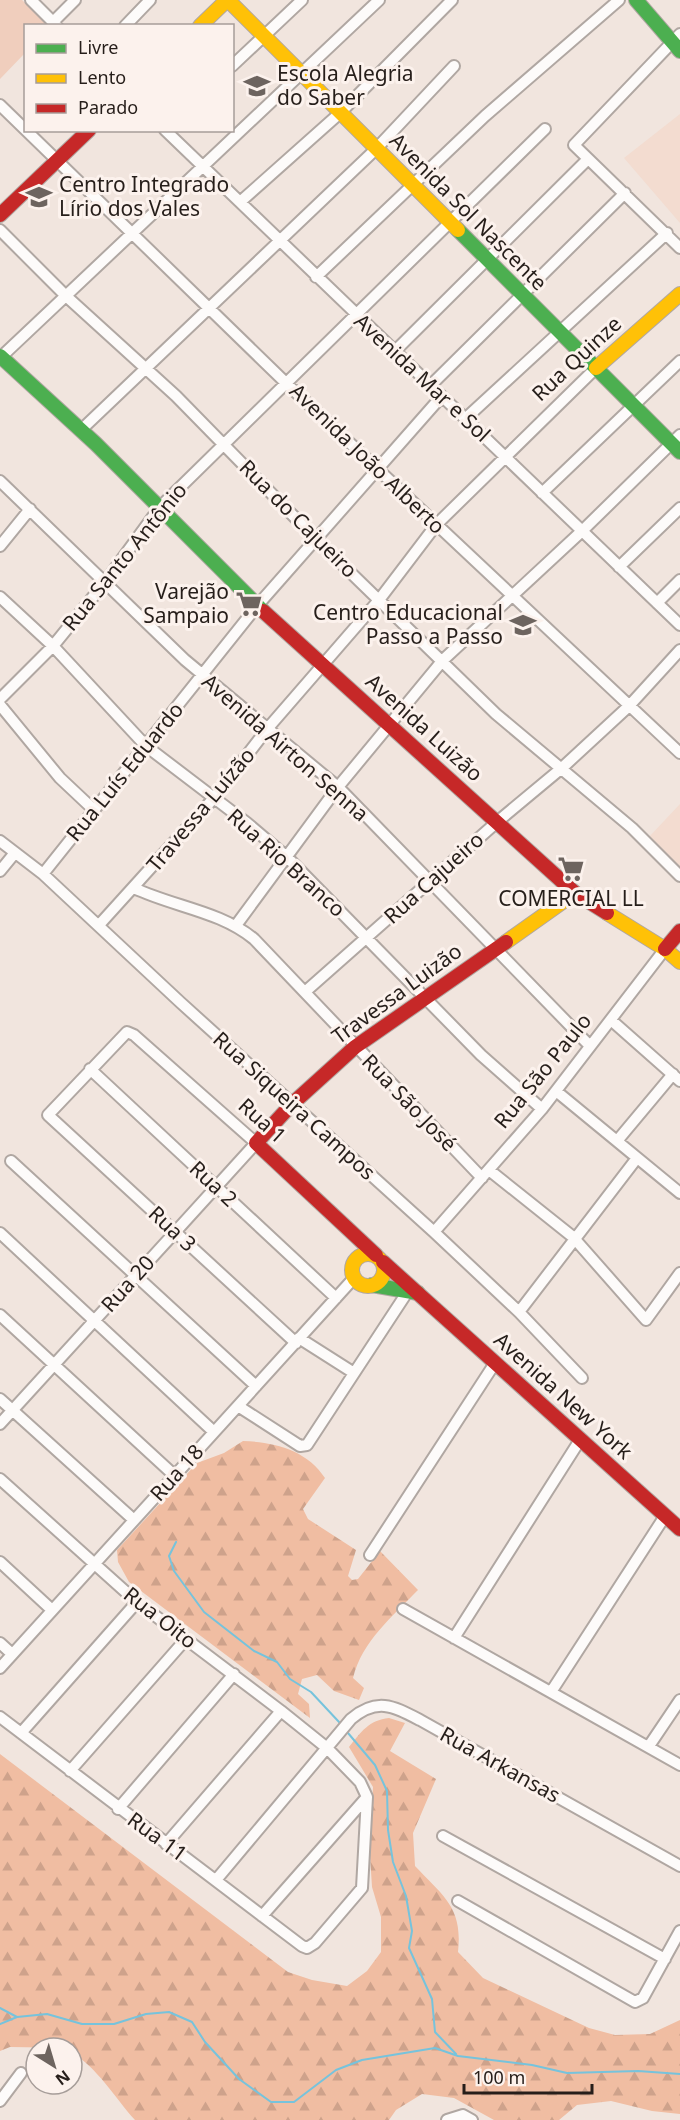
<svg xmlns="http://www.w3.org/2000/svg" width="680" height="2120" font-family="'Noto Sans',sans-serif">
	<defs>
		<pattern id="forest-firs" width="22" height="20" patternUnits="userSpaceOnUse" patternTransform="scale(1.5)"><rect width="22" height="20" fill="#f0bda2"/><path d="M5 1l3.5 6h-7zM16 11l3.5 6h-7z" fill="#cea28b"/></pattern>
	</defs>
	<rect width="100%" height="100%" fill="#f1e5de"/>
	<path fill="#f3dcd0" d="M 680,114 L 680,223 L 624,158 Z
		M 680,804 L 680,869 L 649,837 Z"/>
	<path fill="url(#forest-firs)" d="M 243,1441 C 274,1442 307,1450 325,1478 L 303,1509 L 308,1519 L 356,1550 L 348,1576 L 352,1580 L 358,1579 L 380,1551 L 418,1590 C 393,1616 362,1641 353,1678 L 364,1688 L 359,1700 L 334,1691 L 317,1675 L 302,1679 L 298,1694 L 309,1704 L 310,1718 L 129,1582 L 118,1562 L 117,1550 L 197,1463 L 224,1453 Z
		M 389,1718 L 405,1723 L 390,1751 L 436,1779 L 413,1833 L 415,1866 C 443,1896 463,1907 458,1952 L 483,1978 L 589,2028 L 615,2035 L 650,2034 L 680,2020 L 680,2114 L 652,2111 L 611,2101 L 577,2105 L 559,2120 L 494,2120 L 454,2098 L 422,2094 L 396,2110 L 389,2120 L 135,2120 C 116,2099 96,2066 72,2053 L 72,2048 L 10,2047 L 0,2051 L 0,1754 L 288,1972 L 312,1980 L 347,1986 L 367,1971 L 381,1952 L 381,1917 L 372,1887 L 370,1856 L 373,1787 L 349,1747 C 361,1732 369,1720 389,1718 Z"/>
	<path fill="#f0cebd" d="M 0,0 L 22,0 L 48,25 L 26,26 L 25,53 L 0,79 Z"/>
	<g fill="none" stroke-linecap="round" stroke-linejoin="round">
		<path stroke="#76c3dc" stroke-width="2" d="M 176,1542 L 169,1556 L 174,1571 L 204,1612 L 254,1651 L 277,1662 L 290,1679 L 311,1692 L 339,1722
			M 348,1733 L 375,1765 L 387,1791 L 388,1830 L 393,1862 L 406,1896 L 412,1931 L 409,1948 L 432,1999 L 435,2032 L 456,2054
			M 0,2008 L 17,2017 L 47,2014 L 82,2024 L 114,2024 L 146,2014 L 169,2012 L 192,2022 L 205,2042 L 239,2079 L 271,2102 L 294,2102 L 336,2070 L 362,2060 L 435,2048 L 458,2056 L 532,2065 L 567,2073 L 638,2071 L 680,2074
			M 0,2024 L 17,2017"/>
		<g stroke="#b0a7a2" stroke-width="14">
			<path id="street" d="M 31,0 L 57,26
				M 53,22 L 75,0
				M 125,26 L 150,0
				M 680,34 L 574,145 L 680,248
				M 232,66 L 302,0
				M 0,105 L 287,384 L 680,753
				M 165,130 L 680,625
				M 240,202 L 340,113 L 452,0
				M 0,230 L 66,296 L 176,396 L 315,538 L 496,714 L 632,828 L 680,876
				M 316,277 L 485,116 L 619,0
				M 394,352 L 588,159
				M 0,358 L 379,0
				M 430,386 L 625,193
				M 465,419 L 667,233
				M 81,430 L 376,149 L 454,66
				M 0,481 L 185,660 L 338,787 L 590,1046
				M 542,493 L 680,361
				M 0,546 L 30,509
				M 619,567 L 680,508
				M 0,597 L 53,646 L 146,746 L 247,823 L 287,857 L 481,1055 L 542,1109
				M 657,603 L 680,580
				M 0,699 L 53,646 L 106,581 L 160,507 L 545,129
				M 0,705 L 60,778 L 94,810
				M 0,841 L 43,874 L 180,1002 L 434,1232 L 519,1312 L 582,1378
				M 0,871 L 14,854
				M 43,874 L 257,606 L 441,397
				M 134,888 C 174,907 220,911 254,939 L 482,1178
				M 237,924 L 338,787 L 443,660 L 582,531 L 680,435
				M 99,925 L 213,799 L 268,728 L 379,600 L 436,525 L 596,368
				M 306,991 L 497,822 L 563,767 L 629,706 L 680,650
				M 611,1020 L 680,1081
				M 90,1069 L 336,1298
				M 556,1091 L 680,1193
				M 617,1141 L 673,1074
				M 11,1161 L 256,1386
				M 489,1170 L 573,1237 L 646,1320 L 680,1273
				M 434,1232 L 542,1109 L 665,949
				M 0,1233 L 214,1432
				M 519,1312 L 637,1158
				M 0,1315 L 175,1476
				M 299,1338 L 354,1373
				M 0,1399 L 134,1520
				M 238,1406 L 300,1446 L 307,1445 L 408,1291
				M 0,1424 C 85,1331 171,1237 256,1143 L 134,1035 L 127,1032 L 48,1115 L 296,1343
				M 0,1479 L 137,1602 L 281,1711 L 327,1748 L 360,1782 L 367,1797 L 362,1888 L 315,1943 L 307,1948 L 302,1946 L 0,1717
				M 370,1555 L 495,1363
				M 0,1562 L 52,1610
				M 403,1609 L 680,1765
				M 454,1638 L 580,1440
				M 0,1643 L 12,1654
				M 0,1668 L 354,1278
				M 551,1692 L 665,1516
				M 21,1733 L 137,1602
				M 649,1746 L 680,1700
				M 70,1771 L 186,1639
				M 118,1809 L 234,1674
				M 443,1836 L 665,1959
				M 166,1844 L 281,1711
				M 216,1880 L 351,1719 C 377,1697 393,1706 420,1720 L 680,1866
				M 458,1901 L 635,2002 L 643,1998 L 680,1931
				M 262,1916 L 367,1797
				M 0,2101 L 21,2073
				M 447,2120 L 463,2115 L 472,2120"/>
		</g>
		<g stroke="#b0a7a2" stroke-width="16">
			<path id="fast" d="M 636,0 L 680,51
				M 458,230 L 680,452
				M 0,356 L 96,444 L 263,611
				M 372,1285 L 418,1293"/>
		</g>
		<g stroke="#b0a7a2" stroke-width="16">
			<path id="slow" d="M 228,0 L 458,230
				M 200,26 L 227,0
				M 596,368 L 680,294
				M 607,913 L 665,949 L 680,962
				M 506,942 L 575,893
				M352 1270a16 16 0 1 1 32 0a16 16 0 1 1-32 0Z"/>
		</g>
		<g stroke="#b0a7a2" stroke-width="16">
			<path id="jam" d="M 0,215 L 89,130
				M 263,611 L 575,893 L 607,913
				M 665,949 L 680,931
				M 376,1255 L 256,1143 L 292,1104 L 355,1047 L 506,942
				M 383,1262 L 680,1529"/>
		</g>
		<use href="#street" stroke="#fdfbfa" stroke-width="10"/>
		<use href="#fast" stroke="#4caf50" stroke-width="14"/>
		<use href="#slow" stroke="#ffc107" stroke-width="14"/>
		<use href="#jam" stroke="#c62828" stroke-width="14"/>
	</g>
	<defs>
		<g id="school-bare" transform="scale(2.07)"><path d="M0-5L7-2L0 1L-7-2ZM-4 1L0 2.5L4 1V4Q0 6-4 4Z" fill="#6d645f" stroke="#fcf2ed" stroke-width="2.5" paint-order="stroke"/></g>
		<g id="supermarket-bare" transform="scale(2.07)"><path d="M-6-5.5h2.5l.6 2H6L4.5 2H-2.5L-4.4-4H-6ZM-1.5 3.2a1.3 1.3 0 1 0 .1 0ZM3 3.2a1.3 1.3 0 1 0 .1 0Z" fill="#6d645f" stroke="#fcf2ed" stroke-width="2.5" paint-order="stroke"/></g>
	</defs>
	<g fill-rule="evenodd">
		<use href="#school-bare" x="257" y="86"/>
		<use href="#school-bare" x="39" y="197"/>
		<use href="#supermarket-bare" x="249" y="604"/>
		<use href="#school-bare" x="523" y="625"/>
		<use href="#supermarket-bare" x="571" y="869"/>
	</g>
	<g text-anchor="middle" stroke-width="6" stroke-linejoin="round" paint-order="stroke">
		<g font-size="21" fill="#261e1a" stroke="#fcf2ed" text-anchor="start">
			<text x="277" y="81">Escola Alegria<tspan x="277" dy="24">do Saber</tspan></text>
			<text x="59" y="192">Centro Integrado<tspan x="59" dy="24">Lírio dos Vales</tspan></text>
			<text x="229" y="599" text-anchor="end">Varejão<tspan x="229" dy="24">Sampaio</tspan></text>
			<text x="503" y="620" text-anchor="end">Centro Educacional<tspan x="503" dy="24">Passo a Passo</tspan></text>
			<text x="571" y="906" text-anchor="middle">COMERCIAL LL</text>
		</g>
		<g font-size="21" fill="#261e1a" stroke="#fcf2ed">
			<text transform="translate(468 212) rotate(45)" y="7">Avenida Sol Nascente</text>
			<text transform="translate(577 359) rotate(-43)" y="7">Rua Quinze</text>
			<text transform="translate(422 378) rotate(43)" y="7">Avenida Mar e Sol</text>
			<text transform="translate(367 459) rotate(44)" y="7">Avenida João Alberto</text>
			<text transform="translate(298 519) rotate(45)" y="7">Rua do Cajueiro</text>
			<text transform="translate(125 557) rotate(-51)" y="7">Rua Santo Antônio</text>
			<text transform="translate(424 728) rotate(42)" y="7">Avenida Luizão</text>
			<text transform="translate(285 748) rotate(41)" y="7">Avenida Airton Senna</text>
			<text transform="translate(125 772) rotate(-51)" y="7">Rua Luís Eduardo</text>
			<text transform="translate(201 810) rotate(-50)" y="7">Travessa Luízão</text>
			<text transform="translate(286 863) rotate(42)" y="7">Rua Rio Branco</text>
			<text transform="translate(434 878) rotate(-42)" y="7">Rua Cajueiro</text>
			<text transform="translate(397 994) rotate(-36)" y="7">Travessa Luizão</text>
			<text transform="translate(543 1071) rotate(-51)" y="7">Rua São Paulo</text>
			<text transform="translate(409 1103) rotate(46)" y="7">Rua São José</text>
			<text transform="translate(294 1106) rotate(42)" y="7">Rua Siqueira Campos</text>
			<text transform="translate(262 1121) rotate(42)" y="7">Rua 1</text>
			<text transform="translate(213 1184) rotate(43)" y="7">Rua 2</text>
			<text transform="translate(172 1229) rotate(43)" y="7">Rua 3</text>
			<text transform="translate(128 1284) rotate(-48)" y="7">Rua 20</text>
			<text transform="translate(563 1396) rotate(42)" y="7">Avenida New York</text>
			<text transform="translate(177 1473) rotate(-48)" y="7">Rua 18</text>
			<text transform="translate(160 1618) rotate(38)" y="7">Rua Oito</text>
			<text transform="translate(500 1765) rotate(29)" y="7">Rua Arkansas</text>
			<text transform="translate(157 1837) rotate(36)" y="7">Rua 11</text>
		</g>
	</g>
	<rect x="24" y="24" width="210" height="108" fill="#fcf2ed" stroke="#a69d99" stroke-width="1.5"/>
	<rect x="36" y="44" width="30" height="9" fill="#4caf50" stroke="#a69d99" stroke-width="1.5"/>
	<text x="78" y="54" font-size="18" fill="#261e1a">Livre</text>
	<rect x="36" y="74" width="30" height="9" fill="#ffc107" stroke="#a69d99" stroke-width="1.5"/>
	<text x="78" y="84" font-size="18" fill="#261e1a">Lento</text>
	<rect x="36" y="104" width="30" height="9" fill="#c62828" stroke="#a69d99" stroke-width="1.5"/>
	<text x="78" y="114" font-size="18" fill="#261e1a">Parado</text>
	<g transform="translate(54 2066) rotate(143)"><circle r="28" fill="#fcf2ed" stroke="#a69d99" stroke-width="1.5"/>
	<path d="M0-4.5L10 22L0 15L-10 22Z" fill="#6d645f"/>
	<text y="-9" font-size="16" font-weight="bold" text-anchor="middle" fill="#261e1a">N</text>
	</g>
	<path d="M464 2084v9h128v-9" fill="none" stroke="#261e1a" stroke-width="3"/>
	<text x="473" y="2084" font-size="18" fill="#261e1a" stroke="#fcf2ed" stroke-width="4.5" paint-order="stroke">100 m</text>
</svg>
